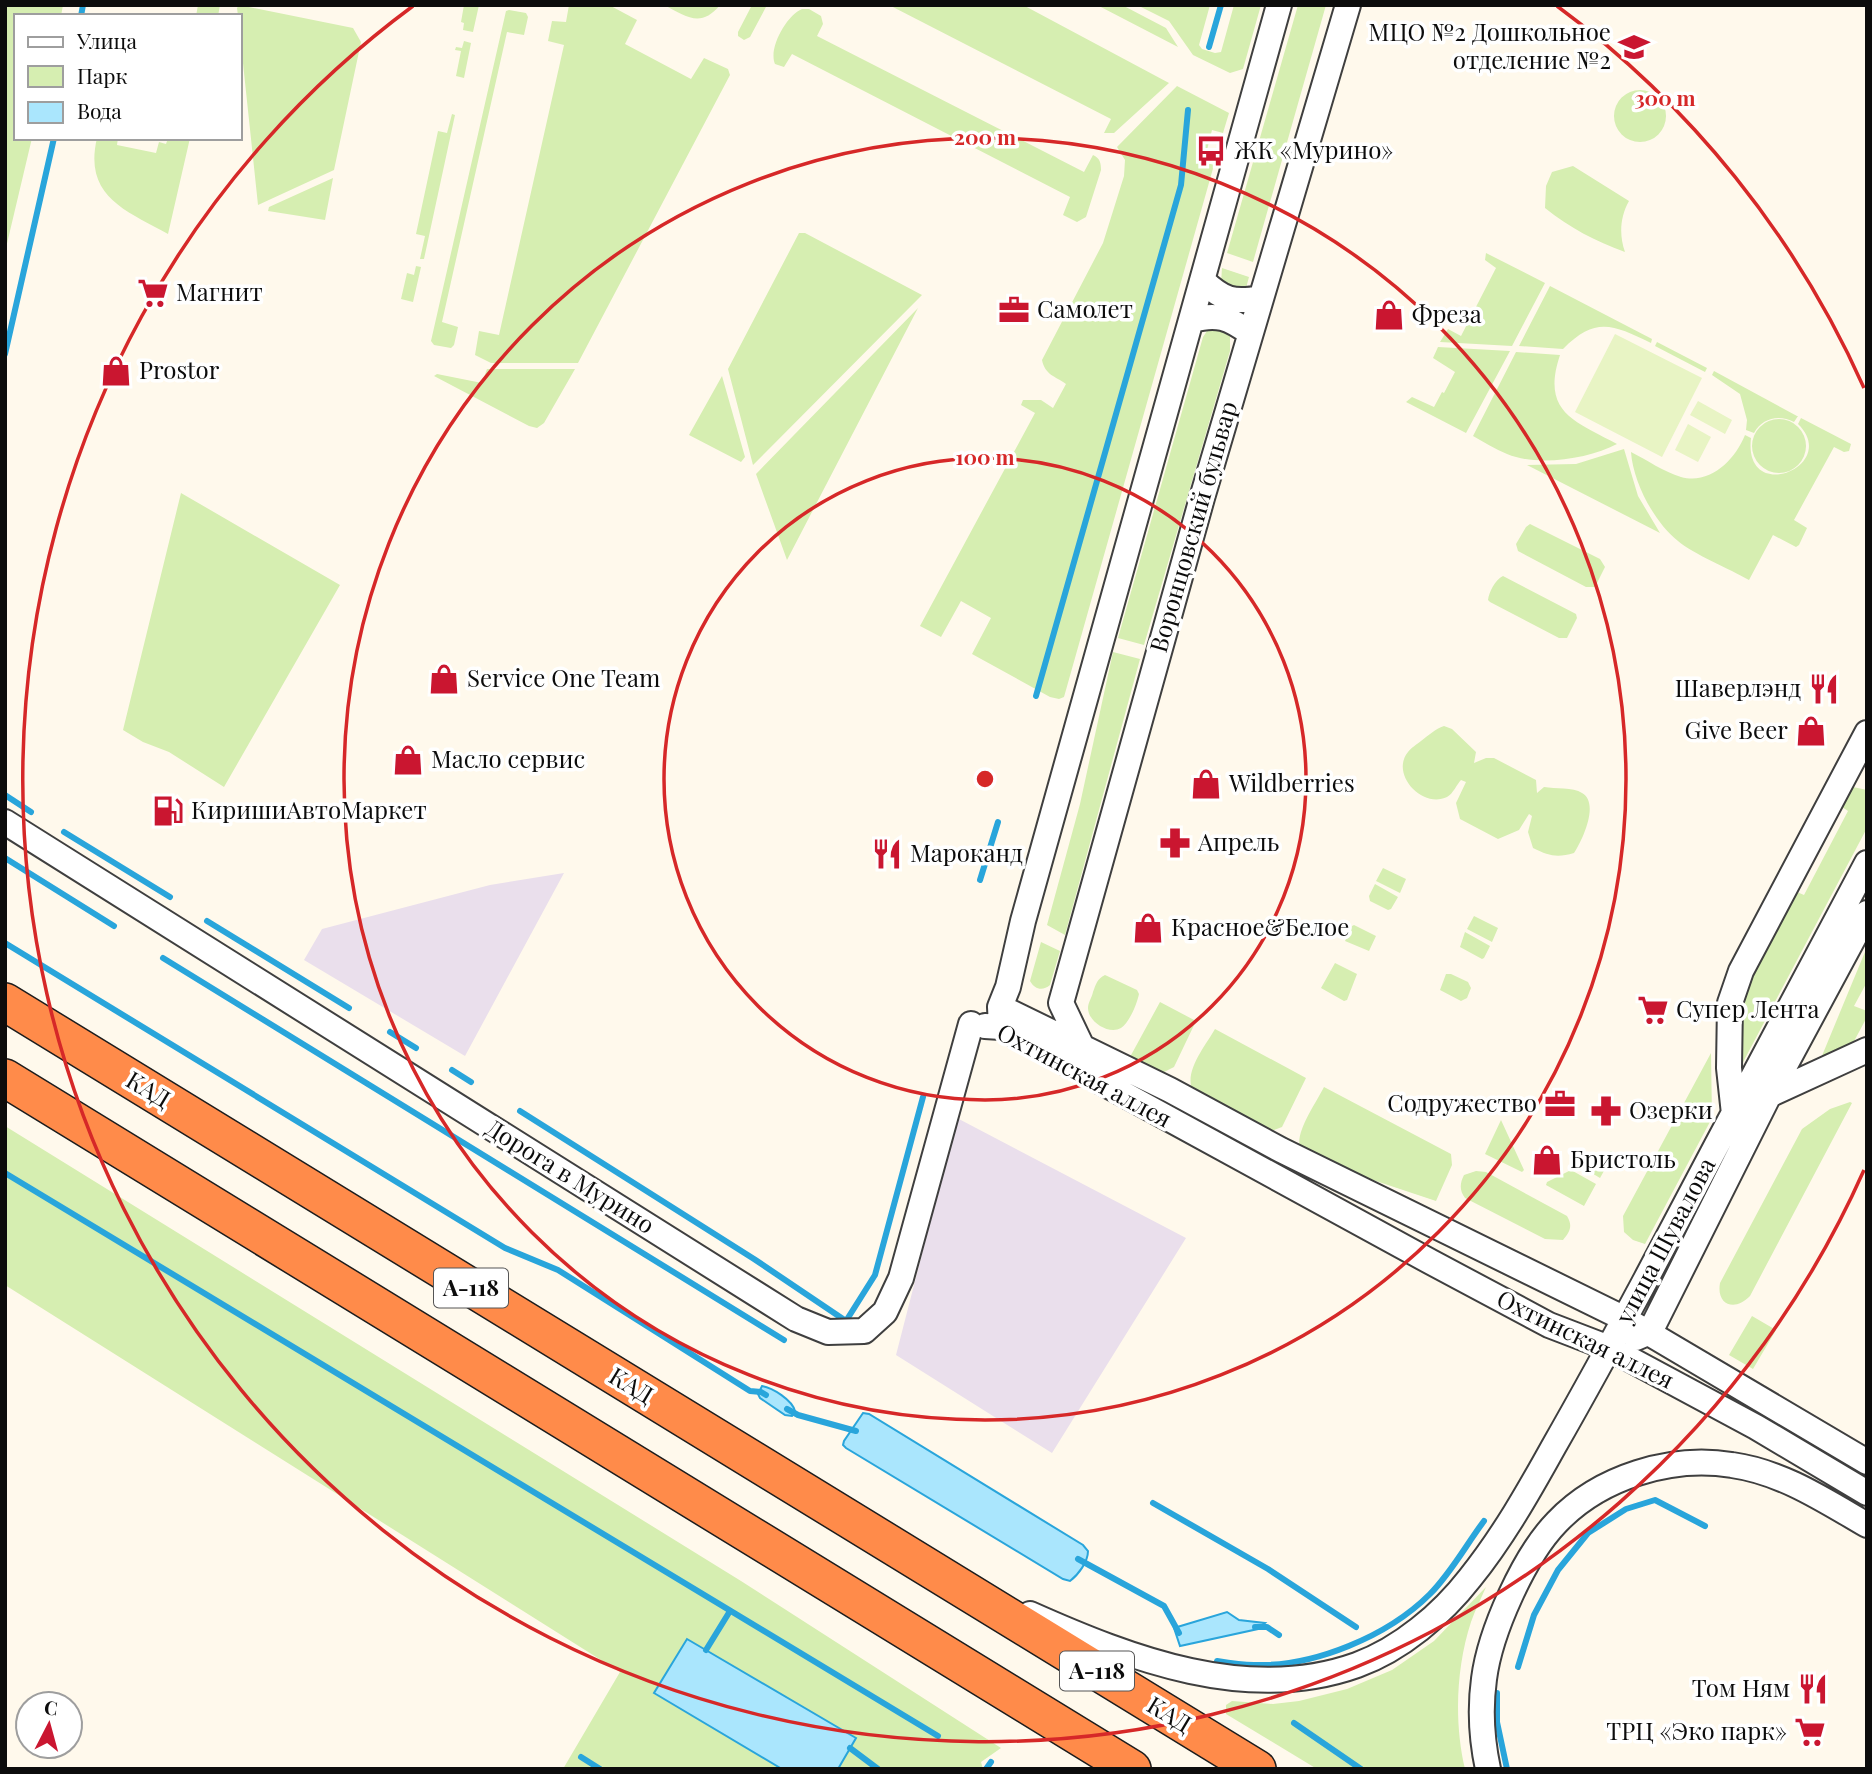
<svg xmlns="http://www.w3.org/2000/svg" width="1872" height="1774" font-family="'Playfair Display',serif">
	<rect width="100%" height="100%" fill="#fff9ec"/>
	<path fill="#eadfec" d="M 564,873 L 465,1056 L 304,960 L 322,929 L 490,885 Z
		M 957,1118 L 1186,1238 L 1052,1453 L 896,1355 Z"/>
	<path fill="#d6eeb1" d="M 5,5 L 63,5 L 61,16 L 16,16 L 16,138 L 32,138 L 5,252 Z
		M 198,5 L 220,5 L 218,16 L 196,16 Z
		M 239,5 L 353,28 L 361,42 L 334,170 L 258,205 L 240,35 L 240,16 L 238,16 L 237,8 Z
		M 464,5 L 479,5 L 473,32 L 463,30 L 464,23 L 461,22 Z
		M 569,5 L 609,5 L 637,20 L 625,44 L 691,79 L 704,58 L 728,69 L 730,75 L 578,363 L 491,363 L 475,355 L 479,331 L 499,335 L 564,45 L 548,41 L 552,21 L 566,22 Z
		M 664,5 L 720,5 C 701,28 687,17 664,5 Z
		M 752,5 L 767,5 L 750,37 L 744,40 L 738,36 L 738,32 Z
		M 889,5 L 1023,5 L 1169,83 L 1114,133 L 1104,133 L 1111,119 Z
		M 1097,5 L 1122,5 L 1166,28 L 1178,47 Z
		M 1137,5 L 1210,5 L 1199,45 L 1202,49 L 1215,53 L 1221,52 L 1234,5 L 1261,5 L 1243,69 L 1230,73 L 1193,55 L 1169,21 Z
		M 1298,5 L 1326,5 L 1253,262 L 1227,253 Z
		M 802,9 L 809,9 L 821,16 L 823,24 L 817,36 L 1084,172 L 1093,155 C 1100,158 1101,163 1101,170 L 1086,217 L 1077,222 L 1063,215 L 1070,197 L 792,54 L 784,67 L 775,64 C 768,48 787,15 802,9 Z
		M 509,10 L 526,13 L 528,17 L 524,35 L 507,32 L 442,322 L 458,327 L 454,345 L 451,348 L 434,345 L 431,341 L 506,11 Z
		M 464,41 L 471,43 L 464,78 L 456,76 L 461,51 L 455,50 L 456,47 L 462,48 Z
		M 1177,86 L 1229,113 L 1223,133 L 1212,130 L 1204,162 L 1214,165 L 1064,697 L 1059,699 L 1050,697 L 972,654 L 991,618 L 961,601 L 941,637 L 920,626 L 1035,413 L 1021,405 L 1023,400 L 1041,400 L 1053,408 L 1066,384 C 1055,376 1045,375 1042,360 L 1103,243 L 1124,176 L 1125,160 L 1117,147 Z
		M1614 116a26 26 0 1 1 52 0a26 26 0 1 1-52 0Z
		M 452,114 L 455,115 L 424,259 L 420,259 L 425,236 L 416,234 L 438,131 L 447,133 Z
		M 97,138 L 118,138 L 117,145 L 156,153 L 159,142 L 166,144 L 168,138 L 190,138 L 168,234 C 127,211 83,197 97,138 Z
		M 1573,166 L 1629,201 C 1620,217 1619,235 1625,252 C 1595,241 1570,228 1545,208 L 1546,186 L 1552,172 Z
		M 333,178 L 325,220 L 268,211 L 269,207 Z
		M 799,233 L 805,233 L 922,295 L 753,465 L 728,369 Z
		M 1486,253 L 1545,283 L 1512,346 L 1440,342 L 1448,329 L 1461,336 L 1496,268 L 1485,260 Z
		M 416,266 L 421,267 L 413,302 L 401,299 L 407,273 L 414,275 Z
		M 1222,268 L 1249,277 L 1246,288 L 1237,293 L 1221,283 Z
		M 1550,286 L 1652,339 L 1651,343 C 1613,325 1596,316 1563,349 L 1519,346 Z
		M 918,308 L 787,560 L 756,474 Z
		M 1214,326 L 1230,334 L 1230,351 L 1144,645 L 1118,638 L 1203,337 L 1209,328 Z
		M 1657,342 L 1707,368 L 1705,372 L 1655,346 Z
		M 1438,347 L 1510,351 L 1466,433 L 1406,402 L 1412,397 L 1434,407 L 1442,392 L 1444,393 L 1455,372 L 1433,358 Z
		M 1516,352 L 1560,355 C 1541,412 1574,421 1617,444 C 1588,459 1538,467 1507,454 C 1495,449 1484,442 1473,436 Z
		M 487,369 L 575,369 L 544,423 L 537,428 L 529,426 L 434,376 L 437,374 L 482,383 Z
		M 1714,371 L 1797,416 L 1798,416 L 1794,422 C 1779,414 1762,418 1754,433 L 1746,430 L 1747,420 L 1740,394 L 1712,375 Z
		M 722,376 L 745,457 L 741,462 L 689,435 Z
		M 1801,418 L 1851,444 L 1849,451 L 1844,452 L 1834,447 L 1794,520 L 1807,528 L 1799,545 L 1796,547 L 1773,535 L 1749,580 C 1730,569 1693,554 1678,541 C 1654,522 1633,482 1631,452 C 1647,460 1664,472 1681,477 C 1710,485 1735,460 1745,435 L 1751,438 C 1743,506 1841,466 1798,424 Z
		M1752 446a27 27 0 1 1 54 0a27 27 0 1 1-54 0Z
		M 1624,449 L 1638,496 L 1660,533 L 1527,465 L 1576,464 Z
		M 181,493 L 340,585 L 224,787 L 169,752 L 143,742 L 123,730 Z
		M 1530,524 L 1600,559 L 1605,567 L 1595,587 L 1586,587 L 1518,551 L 1516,544 L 1526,527 Z
		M 1503,576 L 1576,614 L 1577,618 L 1567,638 L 1559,638 L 1490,602 L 1488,600 C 1489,592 1495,580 1503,576 Z
		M 1113,652 L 1140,659 L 1065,935 L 1047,925 L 1080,804 Z
		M 1444,726 L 1452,729 L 1476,752 L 1474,763 L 1486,758 L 1494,758 L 1536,780 L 1537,793 L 1544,787 C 1555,789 1573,787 1582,793 C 1600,803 1582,841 1574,853 C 1557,858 1549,856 1533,848 L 1528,832 L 1532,816 L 1529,814 L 1519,830 L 1498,839 L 1460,819 L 1456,803 L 1466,782 L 1461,780 C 1457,784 1453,794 1447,797 C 1422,809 1390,774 1408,752 C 1411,748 1417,744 1421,741 C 1429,735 1435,729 1444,726 Z
		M 1853,787 L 1867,790 L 1867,828 L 1741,1066 L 1739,1014 L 1745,989 L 1797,892 L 1804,895 L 1848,811 L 1842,807 Z
		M 1383,868 L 1406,879 L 1400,893 L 1376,881 Z
		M 1375,884 L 1398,897 L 1391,909 L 1388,910 L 1370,901 L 1369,896 Z
		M 1474,916 L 1498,928 L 1492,942 L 1467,929 Z
		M 1354,925 L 1376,936 L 1369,951 L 1345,941 L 1352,926 Z
		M 1465,932 L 1490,946 L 1484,958 L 1482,959 L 1460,947 Z
		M 1041,942 L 1060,951 L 1050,985 C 1043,991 1035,990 1030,981 Z
		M 1867,947 L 1867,982 L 1854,1006 L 1867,1011 L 1867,1017 L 1852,1045 L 1819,1063 Z
		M 1335,963 L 1357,974 L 1347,1000 L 1344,1001 L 1321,988 Z
		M 1446,974 L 1451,974 L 1468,982 L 1471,988 L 1467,998 L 1461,1001 L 1440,990 Z
		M 1105,975 L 1137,990 L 1139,994 C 1137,1004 1129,1023 1121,1028 C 1109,1035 1088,1022 1088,1008 C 1088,1003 1092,997 1093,992 C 1096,984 1097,979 1105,975 Z
		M 1160,1002 L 1196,1021 L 1174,1067 L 1162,1073 L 1130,1057 Z
		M 1215,1029 L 1306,1078 L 1282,1127 L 1274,1130 L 1267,1129 L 1193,1091 C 1183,1072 1206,1045 1215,1029 Z
		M 1711,1053 L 1712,1118 L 1645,1244 L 1633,1240 L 1624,1232 L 1623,1216 Z
		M 1324,1087 L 1451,1154 L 1452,1165 L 1436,1201 L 1349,1172 L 1300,1148 C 1295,1132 1316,1103 1324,1087 Z
		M 1850,1102 L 1852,1103 L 1750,1296 C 1735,1312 1716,1305 1720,1283 L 1802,1129 L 1830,1109 Z
		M 1501,1120 L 1524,1170 L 1522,1172 L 1485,1154 Z
		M 5,1126 L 741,1581 L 1001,1748 L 981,1762 L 983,1769 L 563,1769 L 620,1672 L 5,1285 Z
		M 1611,1151 L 1614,1153 L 1600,1178 L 1580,1166 Z
		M 1571,1170 L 1596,1184 L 1584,1206 L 1546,1185 L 1547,1182 Z
		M 1476,1171 L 1486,1172 L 1567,1216 C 1573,1226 1570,1232 1563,1240 L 1545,1239 L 1465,1198 C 1459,1190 1460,1183 1464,1175 Z
		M 1752,1316 L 1776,1330 L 1753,1369 L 1729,1355 Z
		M 1486,1587 C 1481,1599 1475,1610 1471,1622 C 1456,1668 1454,1722 1465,1769 L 1317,1769 L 1226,1714 L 1226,1705 L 1232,1701 L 1273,1704 L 1299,1701 L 1347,1689 L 1392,1670 L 1434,1641 Z"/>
	<path fill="#e8f4c4" d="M 1615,334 L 1702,378 L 1662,457 L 1575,412 Z
		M 1698,401 L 1732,420 L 1725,434 L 1690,415 Z
		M 1688,424 L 1711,437 L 1698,462 L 1675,450 Z"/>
	<path fill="#aae6fd" stroke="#29a5db" stroke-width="2" d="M 762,1386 C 773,1388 792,1400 795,1411 L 792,1416 L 785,1415 L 760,1398 L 758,1394 Z
		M 863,1413 L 869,1414 L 1083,1545 L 1088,1551 C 1088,1562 1078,1575 1070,1581 L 1063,1579 L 846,1448 L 843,1445 L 844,1441 Z
		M 1227,1612 L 1239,1620 L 1265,1623 L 1258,1629 L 1180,1646 L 1174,1628 Z
		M 687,1639 L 856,1738 L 838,1769 L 782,1769 L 654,1693 Z"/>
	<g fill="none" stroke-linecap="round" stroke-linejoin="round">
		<path stroke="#29a5db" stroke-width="6" d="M 81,16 L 83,5
			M 1209,47 L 1221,5
			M 5,354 L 54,138
			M 1036,696 L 1181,185 L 1188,110
			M 5,795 L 31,812
			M 64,832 L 170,897
			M 5,858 L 114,926
			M 980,880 L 998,822
			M 207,921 L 349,1008
			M 5,943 L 505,1248 L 558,1270 L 750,1391 L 761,1392 L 766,1395
			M 163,958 L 784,1340
			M 390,1032 L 416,1048
			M 452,1070 L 471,1082
			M 520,1111 L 754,1259 L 846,1321 L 875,1275 L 923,1097
			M 5,1173 L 938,1736
			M 787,1409 L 798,1415 L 856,1431
			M 1153,1503 L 1268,1569 L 1356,1627
			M 1078,1559 L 1164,1606 L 1179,1633
			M 1255,1627 L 1267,1627 L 1279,1635
			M 706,1650 L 730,1611
			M 1217,1661 C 1229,1663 1242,1665 1254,1665 C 1314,1667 1388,1636 1430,1594 C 1451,1573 1466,1545 1484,1521
			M 1518,1667 L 1534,1615 L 1558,1570 L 1588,1533 L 1626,1509 L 1655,1500 L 1705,1526
			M 1497,1693 L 1497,1722 L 1507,1769
			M 1294,1723 L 1361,1769
			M 850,1748 L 878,1769
			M 581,1757 L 600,1769
			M 986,1769 L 991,1762"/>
		<g stroke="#3f3f3f" stroke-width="28">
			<path id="minor" d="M 1203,281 C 1223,300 1233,303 1261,298
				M 1192,320 C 1218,313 1229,318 1250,333
				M 5,822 L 796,1319 L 828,1332 L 864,1331 L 885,1312 L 901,1278 L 971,1024
				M 1000,1007 L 1170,1090 L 1281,1150 L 1625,1319 L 1867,1462
				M 985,1026 L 1001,1027 L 1431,1262 L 1549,1325 L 1609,1348 L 1756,1427 L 1867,1493
				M 1001,1027 L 1000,1007 L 1008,987 L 1023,921 L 1279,5
				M 1082,1047 L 1061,1003 L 1202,498 L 1348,5
				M 1769,1095 L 1867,1050
				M 1734,1114 L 1729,1068 L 1730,1003 L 1741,971 L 1867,733
				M 1636,1338 L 1650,1332 L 1769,1095 L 1867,913
				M 1030,1614 C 1131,1659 1248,1704 1357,1665 C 1401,1649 1442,1614 1470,1578 C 1503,1537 1529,1491 1554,1446 C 1586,1390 1616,1335 1646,1279 C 1719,1140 1793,1002 1867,863
				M 1488,1769 C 1482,1741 1480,1708 1484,1679 C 1490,1632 1524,1556 1557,1522 C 1600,1477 1671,1455 1732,1465 C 1782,1472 1824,1500 1867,1525"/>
		</g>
		<g stroke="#1d1d1d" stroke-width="40">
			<path id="highway" d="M 5,1002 L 1257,1769
				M 5,1078 L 1132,1769"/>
		</g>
		<use href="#minor" stroke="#fff" stroke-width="24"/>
		<use href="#highway" stroke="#ff8b4a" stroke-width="37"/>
	</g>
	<g fill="none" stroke="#d62828" stroke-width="3.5">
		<circle cx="985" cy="779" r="321"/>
		<circle cx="985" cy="779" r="641"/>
		<path d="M1864 1170A962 962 0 1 1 413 6M1557 6A962 962 0 0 1 1864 388"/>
	</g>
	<defs>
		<g id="school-bare" transform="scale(2.415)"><path d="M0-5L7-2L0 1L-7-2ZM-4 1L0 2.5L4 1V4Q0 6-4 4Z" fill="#ca1630" stroke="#fff" stroke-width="2.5" paint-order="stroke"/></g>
		<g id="bus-bare" transform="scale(2.415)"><path d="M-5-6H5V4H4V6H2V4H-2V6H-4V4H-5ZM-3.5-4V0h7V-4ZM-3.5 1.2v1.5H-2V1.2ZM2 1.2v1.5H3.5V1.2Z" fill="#ca1630" stroke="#fff" stroke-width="2.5" paint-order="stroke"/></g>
		<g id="supermarket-bare" transform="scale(2.415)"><path d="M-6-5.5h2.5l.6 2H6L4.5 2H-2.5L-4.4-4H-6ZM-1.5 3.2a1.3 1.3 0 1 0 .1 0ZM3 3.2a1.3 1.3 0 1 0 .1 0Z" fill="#ca1630" stroke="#fff" stroke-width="2.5" paint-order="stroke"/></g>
		<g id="office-bare" transform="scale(2.415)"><path d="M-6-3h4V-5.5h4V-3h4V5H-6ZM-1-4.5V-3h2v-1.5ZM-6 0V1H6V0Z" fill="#ca1630" stroke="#fff" stroke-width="2.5" paint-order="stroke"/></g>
		<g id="shop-bare" transform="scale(2.415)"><path d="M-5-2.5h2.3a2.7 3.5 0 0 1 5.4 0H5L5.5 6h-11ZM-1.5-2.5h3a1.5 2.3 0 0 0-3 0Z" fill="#ca1630" stroke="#fff" stroke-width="2.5" paint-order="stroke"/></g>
		<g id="restaurant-bare" transform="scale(2.415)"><path d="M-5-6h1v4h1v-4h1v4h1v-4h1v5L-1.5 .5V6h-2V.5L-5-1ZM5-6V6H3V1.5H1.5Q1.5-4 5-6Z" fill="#ca1630" stroke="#fff" stroke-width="2.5" paint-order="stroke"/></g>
		<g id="fuel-bare" transform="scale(2.415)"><path d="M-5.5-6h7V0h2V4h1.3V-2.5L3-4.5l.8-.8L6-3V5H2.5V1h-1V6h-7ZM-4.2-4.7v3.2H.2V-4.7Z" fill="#ca1630" stroke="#fff" stroke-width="2.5" paint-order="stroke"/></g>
		<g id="pharmacy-bare" transform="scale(2.415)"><path d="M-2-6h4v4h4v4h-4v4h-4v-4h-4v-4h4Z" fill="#ca1630" stroke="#fff" stroke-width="2.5" paint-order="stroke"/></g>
	</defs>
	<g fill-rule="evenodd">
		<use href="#school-bare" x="1634" y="47"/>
		<use href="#bus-bare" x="1211" y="151"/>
		<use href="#supermarket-bare" x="153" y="293"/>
		<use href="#office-bare" x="1014" y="310"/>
		<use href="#shop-bare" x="1389" y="315"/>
		<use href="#shop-bare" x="116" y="371"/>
		<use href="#shop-bare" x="444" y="679"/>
		<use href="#restaurant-bare" x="1824" y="689"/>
		<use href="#shop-bare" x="1811" y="731"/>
		<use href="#shop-bare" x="408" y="760"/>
		<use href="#shop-bare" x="1206" y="784"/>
		<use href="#fuel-bare" x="168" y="811"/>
		<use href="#pharmacy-bare" x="1175" y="843"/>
		<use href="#restaurant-bare" x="887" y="854"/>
		<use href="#shop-bare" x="1148" y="928"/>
		<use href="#supermarket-bare" x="1653" y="1010"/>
		<use href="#office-bare" x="1560" y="1104"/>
		<use href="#pharmacy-bare" x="1606" y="1111"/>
		<use href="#shop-bare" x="1547" y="1160"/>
		<use href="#restaurant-bare" x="1813" y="1689"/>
		<use href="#supermarket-bare" x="1810" y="1732"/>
	</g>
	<g text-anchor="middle" stroke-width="7" stroke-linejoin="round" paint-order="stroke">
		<g fill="#fff" stroke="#555" stroke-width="2">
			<rect x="434" y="1268.5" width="74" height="39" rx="5"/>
			<rect x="1060" y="1651.5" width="74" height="39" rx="5"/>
		</g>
		<g font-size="23" font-weight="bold" fill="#0c0c0c">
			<text x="471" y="1296">А-118</text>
			<text x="1097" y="1679">А-118</text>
		</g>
		<g font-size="24" fill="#0c0c0c" stroke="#fff" text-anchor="start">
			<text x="1611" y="41" text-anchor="end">МЦО №2 Дошкольное<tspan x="1611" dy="28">отделение №2</tspan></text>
			<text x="1234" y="159">ЖК «Мурино»</text>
			<text x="176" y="301">Магнит</text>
			<text x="1037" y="318">Самолет</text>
			<text x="1412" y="323">Фреза</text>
			<text x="139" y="379">Prostor</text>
			<text x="467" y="687">Service One Team</text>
			<text x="1801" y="697" text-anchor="end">Шаверлэнд</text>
			<text x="1788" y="739" text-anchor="end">Give Beer</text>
			<text x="431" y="768">Масло сервис</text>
			<text x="1229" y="792">Wildberries</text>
			<text x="191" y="819">КиришиАвтоМаркет</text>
			<text x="1198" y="851">Апрель</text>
			<text x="910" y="862">Мароканд</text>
			<text x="1171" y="936">Красное&amp;Белое</text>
			<text x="1676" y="1018">Супер Лента</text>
			<text x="1537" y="1112" text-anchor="end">Содружество</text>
			<text x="1629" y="1119">Озерки</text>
			<text x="1570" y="1168">Бристоль</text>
			<text x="1790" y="1697" text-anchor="end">Том Ням</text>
			<text x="1787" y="1740" text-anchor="end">ТРЦ «Эко парк»</text>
		</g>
		<g font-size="24" fill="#0c0c0c" stroke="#fff">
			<text transform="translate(1194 527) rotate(-74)" y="8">Воронцовский бульвар</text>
			<text transform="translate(1084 1076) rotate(28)" y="8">Охтинская аллея</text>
			<text transform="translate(148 1090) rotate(31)" y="8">КАД</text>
			<text transform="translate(570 1177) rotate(32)" y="8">Дорога в Мурино</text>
			<text transform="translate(1666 1241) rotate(-62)" y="8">улица Шувалова</text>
			<text transform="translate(1585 1340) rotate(26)" y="8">Охтинская аллея</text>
			<text transform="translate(631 1386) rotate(31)" y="8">КАД</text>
			<text transform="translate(1169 1715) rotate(31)" y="8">КАД</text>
		</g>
	</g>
	<circle cx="985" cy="779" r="10" fill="#d62828" stroke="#fff" stroke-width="3.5"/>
	<g font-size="21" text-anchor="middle" font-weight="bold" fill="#d62828" stroke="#fff" stroke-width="7" stroke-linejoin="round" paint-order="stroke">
		<text x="1665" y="106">300 m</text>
		<text x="985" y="145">200 m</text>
		<text x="985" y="465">100 m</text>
	</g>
	<rect width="1872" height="1774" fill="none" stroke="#0c0c0c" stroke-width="14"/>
	<rect x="14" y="14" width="228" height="126" fill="#ffffff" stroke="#9e9e9e" stroke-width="2"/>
	<rect x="28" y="37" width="35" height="10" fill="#ffffff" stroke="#9e9e9e" stroke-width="2"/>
	<text x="77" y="49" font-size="21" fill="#0c0c0c">Улица</text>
	<rect x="28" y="66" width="35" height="21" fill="#d6eeb1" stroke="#9e9e9e" stroke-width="2"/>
	<text x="77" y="84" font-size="21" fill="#0c0c0c">Парк</text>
	<rect x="28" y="102" width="35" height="21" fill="#aae6fd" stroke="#9e9e9e" stroke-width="2"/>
	<text x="77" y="119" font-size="21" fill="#0c0c0c">Вода</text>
	<g transform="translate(49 1725) rotate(6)"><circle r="33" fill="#ffffff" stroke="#9e9e9e" stroke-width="2"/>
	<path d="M0-5L12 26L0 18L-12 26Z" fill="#ca1630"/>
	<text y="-10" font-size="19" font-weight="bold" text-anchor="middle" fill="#0c0c0c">С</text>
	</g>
</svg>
